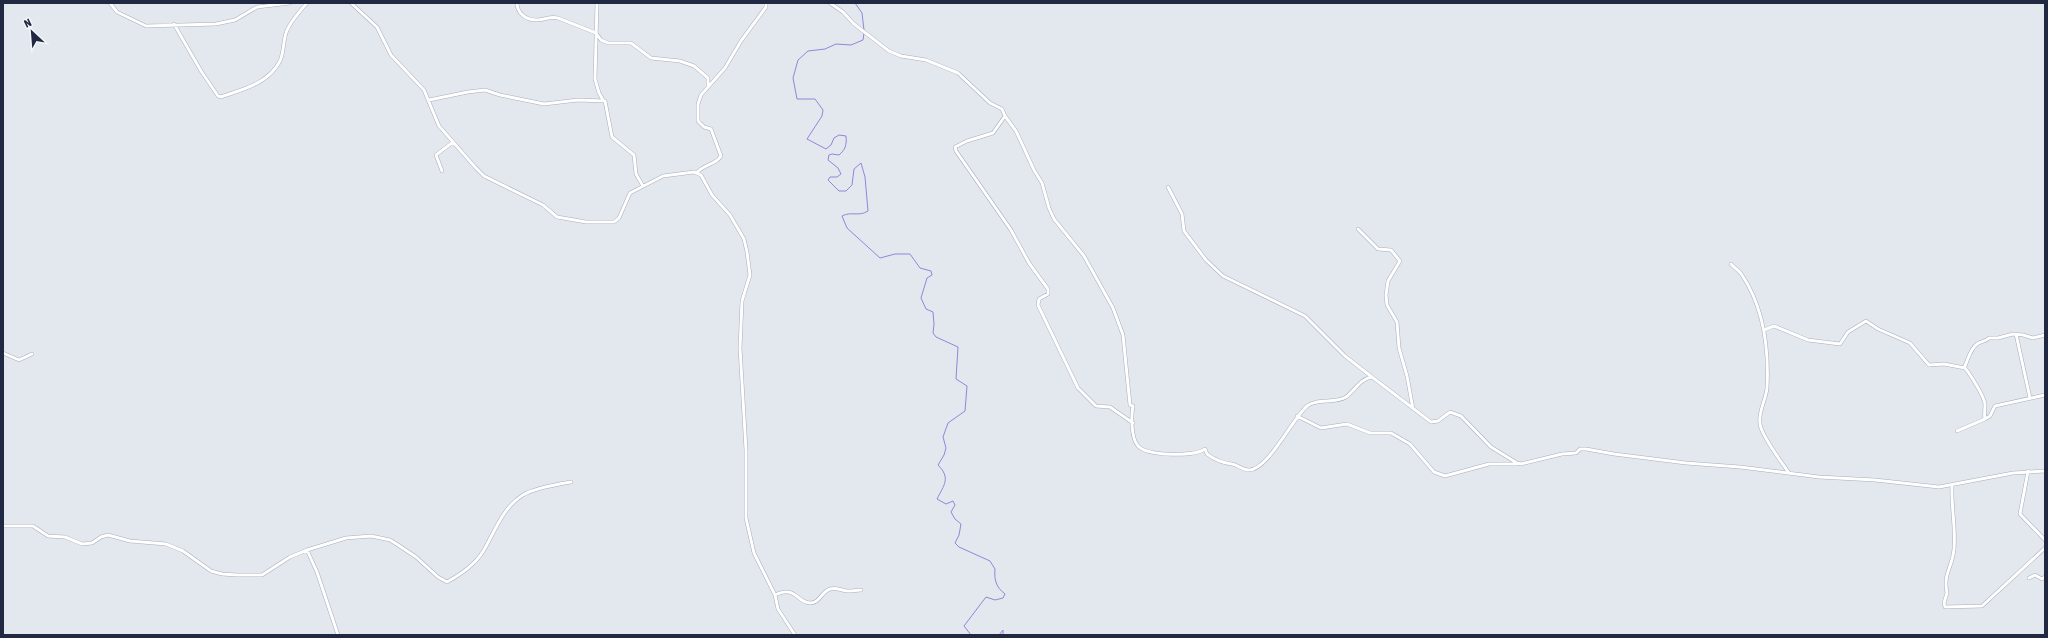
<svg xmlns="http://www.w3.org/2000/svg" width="2048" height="638" font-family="'Asap Condensed',sans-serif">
	<rect width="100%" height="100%" fill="#e3e7ee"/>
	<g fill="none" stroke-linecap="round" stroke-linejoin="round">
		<path stroke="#9585d9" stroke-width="1" d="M 855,3 L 862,13 L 864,30
			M 864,33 L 863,40 L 851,45 L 836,44 L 825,49 L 808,51 L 798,60 L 793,78 L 797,99 L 815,99 L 823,110 L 822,116 L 807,139 L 826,149 L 831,145 L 834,138 L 839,135 L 846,136 C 847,145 845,150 839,155 L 832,154 L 829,155 L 828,160 L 838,168 L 841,174 L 837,177 L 830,177 L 828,180 L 839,191 L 846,191 L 852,185 L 854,169 L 861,163 L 865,177 L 868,211 C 859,217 851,211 842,216 L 847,228 L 880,258 L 895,254 L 910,254 L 920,268 L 931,271 L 932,275 L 927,278 L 921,298 L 926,309 L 933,312 L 934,324 L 933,333 L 936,337 L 958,347 L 956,379 L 967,386 L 965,411 L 948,423 L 943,437 L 946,448 L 944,455 L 938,465 C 951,478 944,485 937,499 L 946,504 L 953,501 L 955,505 L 951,512 L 955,519 L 961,524 L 959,535 L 955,543 L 959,547 L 990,561 L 995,569 C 994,580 996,587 1005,594 L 1003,598 L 995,600 L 986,597 L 964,626 L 971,635
			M 999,635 L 1003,630 L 1003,635"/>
		<g stroke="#a8aeba" stroke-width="4">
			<path id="minor" d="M 110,3 L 117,12 L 146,26 L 216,24 L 235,20 L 257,7 L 290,3
				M 351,3 L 377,27 L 391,55 L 424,90 L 439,126 L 475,167 L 484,176 L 543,205 L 557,217 L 586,222 L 614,222 L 619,218 L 630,193 L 663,176 L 694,172 L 701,175 L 712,195 L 730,215 L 744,239 L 747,252 L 750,275 L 742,301 L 740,348 L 746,450 L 746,518 L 754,553 L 775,595 L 778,609 L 795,635
				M 517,3 C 517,13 526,20 536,20 C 544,20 550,16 558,18 L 596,33 L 601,40 L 608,43 L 631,43 L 651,58 L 680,61 L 694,66 L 708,78 L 708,87
				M 597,3 L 595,79 L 599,93 L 603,100
				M 830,3 L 843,12 L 854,24 L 889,51 L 901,56 L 926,60 L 958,73 L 990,103 L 1002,109 L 1005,116 L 1016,131 L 1034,170 L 1042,183 L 1049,208 L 1054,219 L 1084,256 L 1113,308 L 1123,335 L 1130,405 L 1133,406 C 1131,416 1131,438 1138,446 C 1147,456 1194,457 1205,449 L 1207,454 C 1215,460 1222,463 1232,464 C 1238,465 1242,470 1249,470 C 1268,470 1292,419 1307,406 C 1317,398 1335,404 1346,397 C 1354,391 1361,378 1372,377 L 1431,422 L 1438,421 L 1450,412 L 1461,416 L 1491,447 L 1517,463 L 1521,464 L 1562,454 L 1576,453 L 1580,449 L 1586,449 L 1614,454 L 1686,463 L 1740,467 L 1819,477 L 1875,480 L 1939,487 L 2013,473 L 2045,471
				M 174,24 L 201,71 L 218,96 L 221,97 C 243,89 268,84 280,61 C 284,52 283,42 286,33 C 289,23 300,11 307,3
				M 429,100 L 468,92 L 485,90 L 500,95 L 544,104 L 578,100 L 605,101 L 612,137 L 634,155 L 636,174 L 643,186
				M 1005,116 L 993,133 L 967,141 L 955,147 L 956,151 L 1011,230 L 1029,263 L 1048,289 L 1048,294 L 1039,299 L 1038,305 L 1078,388 L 1096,406 L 1110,407 L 1133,423
				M 442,171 L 436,155 L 453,142
				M 697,173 C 703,164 716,165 721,156 L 711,129 L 704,127 L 698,121 L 698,104 L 701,95 L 725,68 L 741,41 L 766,7 L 766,3
				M 1168,187 L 1182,214 L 1184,231 L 1206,260 L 1223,276 L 1305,316 L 1345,356 L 1372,377
				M 1358,229 L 1378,249 L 1391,250 L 1400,261 L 1388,281 L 1386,295 L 1387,305 L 1397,322 L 1399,348 L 1407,376 L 1413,409
				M 1731,264 C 1734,268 1739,270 1742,275 C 1764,308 1769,349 1767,388 C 1766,400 1758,411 1760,424 C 1761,435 1782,463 1789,473
				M 1764,330 L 1774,326 L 1808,340 L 1840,344 L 1848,332 L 1866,321 L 1878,329 L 1910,343 L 1929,365 L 1944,364 L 1965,368 C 1970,374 1984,396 1985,404 C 1985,409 1984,414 1985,419
				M 2016,334 L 2030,398
				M 3,353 L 19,360 L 32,354
				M 1964,368 C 1968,360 1970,349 1977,344 C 1981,341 1985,342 1989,338 L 1998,338 L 2013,334 L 2023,335 L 2033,338 L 2045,335
				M 1297,416 L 1321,428 L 1347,424 L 1370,433 L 1391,433 L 1410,444 L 1434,472 L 1445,476 L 1489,464 L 1518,464
				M 1957,431 L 1985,419 L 1990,416 L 1995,406 L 2045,395
				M 2028,471 L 2020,514 L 2045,540
				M 1952,486 C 1951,507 1956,528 1954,549 C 1952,569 1943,573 1947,593 L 1944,603 L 1945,607 L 1982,606 L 2045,548
				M 3,526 L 33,526 L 48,536 L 65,537 L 82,544 L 92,543 L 101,537 L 108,535 L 130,541 L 166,544 L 183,551 L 211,571 L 222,574 L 237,575 L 262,575 L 290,557 L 307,550 L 346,538 L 371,536 L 390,540 L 398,545 L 416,557 L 438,577 L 447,582 C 461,574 475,565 484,550 C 495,531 503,507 523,495 C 532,489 559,484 571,482
				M 307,550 L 317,572 L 338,635
				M 2029,578 L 2035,575 L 2042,579 L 2045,577
				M 775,595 C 796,585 796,602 810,603 C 820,603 821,592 830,589 C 837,587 842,591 848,591 C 853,591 857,590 861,590"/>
		</g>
		<use href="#minor" stroke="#fff" stroke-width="3"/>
	</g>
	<rect width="2048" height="638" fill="none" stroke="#202842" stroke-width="8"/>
	<g transform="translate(32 32) rotate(334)" stroke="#f4f7fa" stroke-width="3" paint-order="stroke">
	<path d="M0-3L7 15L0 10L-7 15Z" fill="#202842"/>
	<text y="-6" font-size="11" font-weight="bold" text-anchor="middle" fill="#202842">N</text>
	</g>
</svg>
